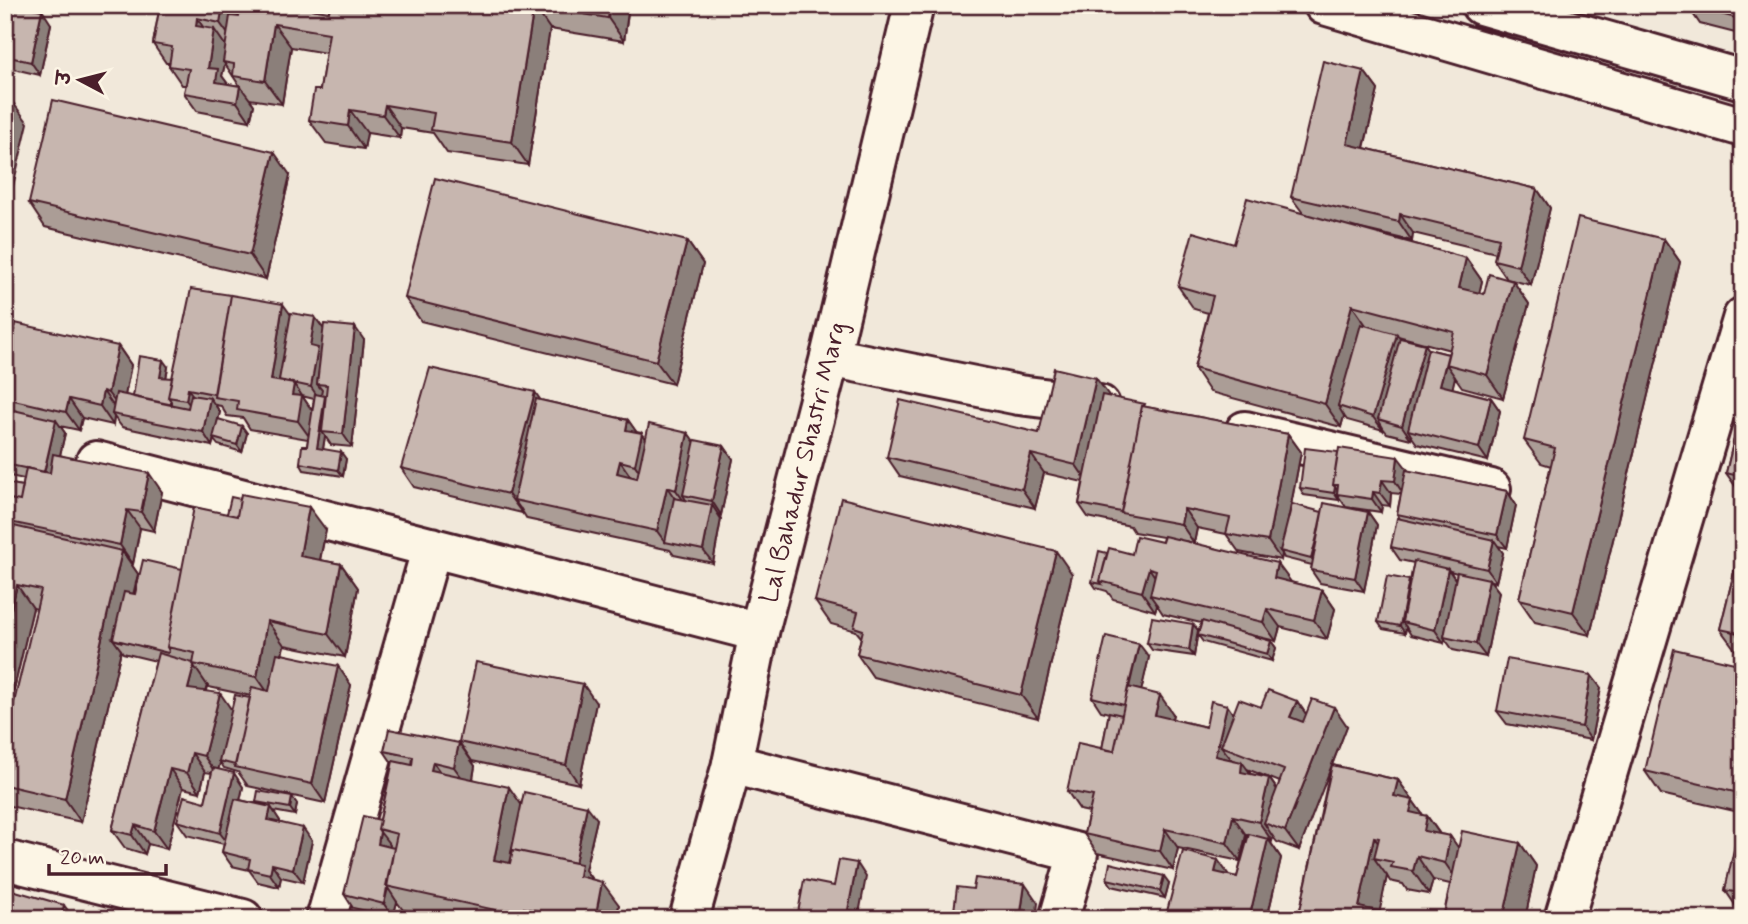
<svg xmlns="http://www.w3.org/2000/svg" width="1748" height="924" font-family="Mynerve,'Playpen Sans Deva',sans-serif">
	<rect width="100%" height="100%" fill="#f1e8da"/>
	<filter id="ink" filterUnits="userSpaceOnUse"><feTurbulence type="fractalNoise" baseFrequency=".0143" numOctaves="2"/><feDisplacementMap in="SourceGraphic" scale="14" xChannelSelector="R" yChannelSelector="G"/><feConvolveMatrix kernelMatrix="1 2 1 2 8 2 1 2 1" color-interpolation-filters="sRGB"/></filter>
	<g filter="url(#ink)">
		<g fill="none" stroke-linecap="round" stroke-linejoin="round">
			<g stroke="#4a1f2b" stroke-width="44">
				<path id="street" d="M 830,357 L 1019,395 L 1100,405
					M 1245,431 L 1491,489
					M 96,461 L 759,632
					M 732,764 L 1078,853 L 1059,919
					M 5,860 L 243,919
					M 326,919 L 432,547
					M 1564,919 L 1743,317"/>
			</g>
			<g stroke="#4a1f2b" stroke-width="44">
				<path id="secondary" d="M 1324,5 L 1743,127
					M 1481,5 L 1743,80
					M 689,919 L 732,764 L 759,632 L 830,357 L 914,5"/>
			</g>
			<use href="#street" stroke="#fcf5e5" stroke-width="38"/>
			<use href="#secondary" stroke="#fcf5e5" stroke-width="38"/>
		</g>
		<path fill="#ab9d96" stroke="#4a1f2b" stroke-width="2" fill-rule="evenodd" d="M 5,5 L 51,24 L 40,75 L 5,67 Z
			M 160,5 L 240,5 L 238,17 L 329,12 L 330,5 L 629,5 L 624,41 L 550,29 L 528,165 L 447,153 L 433,133 L 401,128 L 400,138 L 367,133 L 364,149 L 326,143 L 309,120 L 320,90 L 326,53 L 291,47 L 282,104 L 250,99 L 254,105 L 250,121 L 197,111 L 184,93 L 186,85 L 182,85 L 169,66 L 169,63 L 166,63 L 153,44 ZM 225,64 L 239,85 L 240,86 L 228,84 L 222,76 Z
			M 1687,5 L 1743,5 L 1743,35 L 1700,24 Z
			M 1364,71 L 1378,90 L 1364,148 L 1537,189 L 1550,208 L 1531,285 L 1507,279 L 1494,260 L 1496,253 L 1413,233 L 1412,241 L 1357,228 L 1466,258 L 1482,281 L 1479,293 L 1484,294 L 1513,281 L 1529,304 L 1503,398 L 1462,387 L 1455,377 L 1452,388 L 1491,398 L 1500,411 L 1488,461 L 1417,444 L 1412,437 L 1411,439 L 1387,433 L 1383,428 L 1383,430 L 1347,420 L 1344,416 L 1341,427 L 1210,392 L 1194,368 L 1208,313 L 1194,309 L 1178,286 L 1234,244 L 1303,213 L 1291,197 ZM 1398,336 L 1450,350 L 1448,354 L 1428,349 L 1425,344 L 1400,338 Z
			M 290,175 L 266,279 L 45,227 L 29,203 Z
			M 1664,239 L 1680,262 L 1590,635 L 1535,622 L 1519,599 L 1551,466 L 1541,463 L 1524,440 Z
			M 687,241 L 703,264 L 673,384 L 421,321 L 405,298 Z
			M 290,314 L 323,329 L 364,340 L 352,447 L 331,445 L 325,436 L 323,449 L 346,459 L 343,476 L 304,470 L 300,463 L 307,446 L 308,439 L 250,429 L 243,418 L 227,416 L 221,406 L 215,405 L 220,412 L 218,419 L 247,433 L 242,452 L 218,445 L 214,440 L 212,446 L 122,427 L 114,417 L 113,425 L 82,418 L 79,430 L 60,426 L 65,433 L 60,455 L 162,492 L 154,531 L 140,528 L 133,564 L 131,564 L 138,574 L 134,594 L 135,594 L 182,569 L 326,530 L 320,560 L 341,564 L 358,588 L 345,657 L 284,645 L 282,654 L 351,685 L 325,803 L 248,786 L 238,772 L 224,768 L 220,762 L 218,769 L 243,787 L 240,800 L 258,804 L 256,802 L 292,797 L 297,804 L 295,815 L 273,811 L 280,821 L 280,822 L 312,841 L 303,882 L 281,877 L 279,887 L 258,882 L 249,870 L 232,866 L 222,852 L 224,844 L 187,835 L 177,821 L 205,802 L 212,773 L 205,772 L 200,792 L 183,788 L 167,849 L 148,844 L 145,854 L 125,848 L 112,830 L 156,661 L 123,653 L 121,650 L 81,822 L 5,805 L 5,740 L 37,609 L 33,608 L 5,727 L 5,483 L 23,486 L 24,479 L 5,475 L 5,408 L 8,409 L 5,405 L 5,372 L 118,346 L 131,365 L 125,395 L 133,397 L 168,367 L 166,378 L 172,378 ZM 302,396 L 314,399 L 312,411 L 307,403 ZM 207,685 L 209,687 L 251,696 L 250,698 L 232,710 L 206,691 Z
			M 1109,397 L 1146,407 L 1288,434 L 1301,452 L 1289,516 L 1322,512 L 1368,512 L 1377,525 L 1364,591 L 1320,583 L 1311,570 L 1312,565 L 1284,558 L 1282,554 L 1281,560 L 1239,552 L 1226,534 L 1197,528 L 1194,543 L 1184,541 L 1290,582 L 1322,590 L 1335,609 L 1327,639 L 1280,627 L 1276,641 L 1242,633 L 1271,641 L 1276,648 L 1272,661 L 1203,642 L 1198,635 L 1201,623 L 1163,614 L 1157,605 L 1155,611 L 1113,599 L 1107,591 L 1096,588 L 1092,582 L 1107,553 L 1132,554 L 1162,542 L 1163,537 L 1134,532 L 1130,526 L 1088,517 L 1079,504 L 1083,482 L 1044,473 L 1035,508 L 900,476 L 887,457 L 1039,433 Z
			M 540,400 L 628,420 L 636,432 L 646,438 L 688,433 L 694,442 L 724,446 L 733,459 L 721,515 L 718,514 L 721,519 L 713,563 L 674,555 L 670,550 L 527,519 L 522,511 L 522,513 L 414,487 L 401,468 Z
			M 1743,401 L 1743,492 L 1739,491 L 1726,473 Z
			M 1408,471 L 1507,491 L 1516,505 L 1507,548 L 1498,546 L 1503,553 L 1496,582 L 1491,581 L 1499,592 L 1486,657 L 1453,650 L 1445,639 L 1444,643 L 1411,635 L 1406,627 L 1405,633 L 1383,629 L 1378,622 L 1409,580 L 1410,582 L 1414,563 L 1400,560 L 1391,547 L 1400,519 L 1397,514 L 1401,494 L 1391,493 L 1390,506 L 1382,505 L 1381,512 L 1346,507 L 1339,497 L 1339,500 L 1304,495 L 1300,488 ZM 1450,571 L 1457,573 L 1456,580 Z
			M 1743,536 L 1743,653 L 1737,652 L 1720,629 Z
			M 1072,574 L 1038,718 L 873,677 L 857,654 L 861,637 L 856,631 L 831,624 L 815,601 Z
			M 1198,630 L 1194,656 L 1152,650 L 1147,643 Z
			M 1149,657 L 1141,690 L 1173,714 L 1172,719 L 1206,727 L 1233,714 L 1261,707 L 1297,701 L 1306,714 L 1347,726 L 1332,765 L 1398,780 L 1423,815 L 1427,816 L 1440,834 L 1450,836 L 1458,848 L 1520,843 L 1536,866 L 1525,919 L 1443,919 L 1450,884 L 1433,880 L 1429,894 L 1407,890 L 1403,884 L 1390,881 L 1387,876 L 1379,911 L 1298,919 L 1331,766 L 1299,850 L 1277,842 L 1273,837 L 1272,841 L 1269,840 L 1281,858 L 1267,919 L 1165,919 L 1228,875 L 1237,877 L 1248,835 L 1246,835 L 1240,861 L 1178,848 L 1173,870 L 1097,853 L 1084,834 L 1089,812 L 1080,810 L 1067,791 L 1102,749 L 1109,713 L 1101,711 L 1092,697 ZM 1247,769 L 1280,782 L 1277,789 L 1269,778 L 1251,774 Z
			M 1743,665 L 1743,813 L 1661,794 L 1645,771 Z
			M 1591,675 L 1601,688 L 1591,740 L 1507,724 L 1497,711 Z
			M 596,703 L 579,784 L 472,761 L 459,742 Z
			M 459,743 L 475,766 L 473,779 L 521,804 L 597,819 L 585,870 L 592,879 L 619,905 L 616,919 L 445,919 L 403,910 L 397,902 L 393,917 L 353,908 L 344,894 L 380,820 L 392,763 L 384,751 Z
			M 1743,828 L 1743,910 L 1738,909 L 1725,890 Z
			M 1107,879 L 1169,883 L 1165,898 L 1112,886 Z"/>
		<path fill="#8b7f7a" stroke="#4a1f2b" stroke-width="2" d="M 223,5 L 240,5 L 233,41 L 220,23 Z
			M 610,5 L 629,5 L 624,41 L 608,18 Z
			M 534,6 L 550,29 L 528,165 L 512,142 Z
			M 42,10 L 51,24 L 40,75 L 31,62 Z
			M 197,18 L 210,37 L 196,26 Z
			M 274,24 L 291,47 L 282,104 L 265,81 Z
			M 214,29 L 227,48 L 223,62 L 225,64 L 222,76 L 231,88 L 216,82 L 208,68 Z
			M 1364,71 L 1378,90 L 1360,163 L 1347,144 Z
			M 240,86 L 254,105 L 250,121 L 237,102 Z
			M 14,104 L 28,123 L 8,207 L 5,203 L 5,144 Z
			M 385,105 L 401,128 L 400,138 L 383,115 Z
			M 350,110 L 367,133 L 364,149 L 348,126 Z
			M 274,152 L 290,175 L 266,279 L 250,255 Z
			M 1537,189 L 1550,208 L 1531,285 L 1518,266 Z
			M 1400,214 L 1413,233 L 1412,241 L 1399,222 Z
			M 1664,239 L 1680,262 L 1590,635 L 1573,612 Z
			M 687,241 L 703,264 L 673,384 L 656,361 Z
			M 1466,258 L 1482,281 L 1475,311 L 1459,288 Z
			M 1513,281 L 1529,304 L 1503,398 L 1487,375 Z
			M 283,304 L 296,322 L 279,380 L 285,389 L 271,380 Z
			M 1352,305 L 1368,328 L 1338,406 L 1344,416 L 1341,427 L 1325,404 Z
			M 315,317 L 325,331 L 317,384 L 322,390 L 320,400 L 311,387 L 310,346 Z
			M 355,327 L 364,340 L 352,447 L 343,434 Z
			M 1397,334 L 1406,348 L 1378,419 L 1383,428 L 1383,430 L 1373,417 Z
			M 1425,344 L 1434,358 L 1408,430 L 1412,437 L 1411,439 L 1402,426 Z
			M 118,346 L 131,365 L 122,411 L 108,393 Z
			M 163,360 L 168,367 L 165,384 L 160,377 Z
			M 1446,364 L 1455,377 L 1450,399 L 1440,385 Z
			M 1096,378 L 1110,397 L 1089,484 L 1076,465 Z
			M 294,384 L 315,415 L 311,439 L 298,421 L 292,395 Z
			M 188,389 L 198,402 L 196,413 L 186,400 Z
			M 103,391 L 116,410 L 112,414 L 114,417 L 113,425 L 100,406 Z
			M 535,392 L 548,411 L 514,500 L 522,511 L 522,513 L 508,494 Z
			M 326,396 L 322,432 L 325,436 L 322,455 L 317,448 Z
			M 210,398 L 220,412 L 212,446 L 203,432 Z
			M 1491,398 L 1500,411 L 1488,461 L 1479,448 Z
			M 69,399 L 82,418 L 79,430 L 66,412 Z
			M 56,420 L 65,433 L 53,486 L 44,473 Z
			M 628,420 L 641,438 L 642,433 L 655,452 L 648,484 L 635,465 L 626,430 Z
			M 242,426 L 247,433 L 242,452 L 237,445 Z
			M 688,433 L 701,451 L 683,495 L 689,505 L 689,508 L 676,490 Z
			M 1288,434 L 1301,452 L 1282,552 L 1280,551 L 1282,554 L 1281,560 L 1268,541 Z
			M 724,446 L 733,459 L 721,515 L 712,501 Z
			M 341,452 L 346,459 L 343,476 L 338,470 Z
			M 1031,454 L 1044,473 L 1035,508 L 1022,489 Z
			M 1398,457 L 1408,470 L 1404,495 L 1395,481 Z
			M 620,461 L 633,480 L 617,473 Z
			M 149,473 L 162,492 L 154,531 L 141,512 Z
			M 1382,480 L 1391,493 L 1390,506 L 1380,493 Z
			M 667,487 L 680,506 L 665,542 L 657,531 Z
			M 1335,487 L 1340,494 L 1337,494 L 1339,497 L 1339,500 L 1334,493 Z
			M 1507,491 L 1516,505 L 1507,548 L 1497,535 Z
			M 1373,492 L 1382,505 L 1381,512 L 1372,499 Z
			M 712,505 L 721,519 L 713,563 L 703,550 Z
			M 309,507 L 326,530 L 316,579 L 300,556 Z
			M 1184,509 L 1197,528 L 1194,543 L 1181,524 Z
			M 127,510 L 140,528 L 133,564 L 120,545 Z
			M 1368,512 L 1377,525 L 1364,591 L 1355,578 Z
			M 1494,540 L 1503,553 L 1496,582 L 1487,569 Z
			M 122,551 L 138,574 L 122,642 L 113,639 L 121,650 L 81,822 L 65,799 Z
			M 1056,551 L 1072,574 L 1038,718 L 1021,695 Z
			M 1277,563 L 1291,582 L 1287,597 L 1274,578 Z
			M 341,564 L 358,588 L 345,657 L 328,634 Z
			M 1149,568 L 1162,587 L 1150,595 L 1157,605 L 1155,611 L 1142,592 Z
			M 1448,569 L 1457,582 L 1444,637 L 1445,639 L 1444,643 L 1435,630 Z
			M 1489,579 L 1499,592 L 1486,657 L 1476,644 Z
			M 1409,580 L 1413,587 L 1402,622 L 1406,627 L 1405,633 L 1400,626 Z
			M 17,585 L 33,608 L 5,727 L 5,634 Z
			M 1322,590 L 1335,609 L 1327,639 L 1314,620 Z
			M 1267,609 L 1280,627 L 1276,641 L 1263,622 Z
			M 267,621 L 284,645 L 273,700 L 257,677 Z
			M 1193,624 L 1198,630 L 1194,656 L 1189,650 Z
			M 1271,641 L 1276,648 L 1272,661 L 1267,654 Z
			M 1139,644 L 1149,657 L 1135,718 L 1125,705 Z
			M 194,666 L 207,685 L 201,708 L 188,689 Z
			M 338,666 L 351,685 L 325,803 L 312,784 Z
			M 1591,675 L 1601,688 L 1591,740 L 1582,727 Z
			M 583,684 L 596,703 L 579,784 L 566,765 Z
			M 220,693 L 233,712 L 217,775 L 204,756 Z
			M 1160,695 L 1173,714 L 1168,734 L 1155,715 Z
			M 1297,701 L 1310,720 L 1303,736 L 1290,717 Z
			M 1227,705 L 1240,724 L 1221,746 L 1232,760 L 1215,756 Z
			M 1334,707 L 1347,726 L 1299,850 L 1285,831 Z
			M 459,743 L 475,766 L 471,790 L 454,767 Z
			M 192,753 L 205,772 L 200,792 L 187,773 Z
			M 433,762 L 449,785 L 431,770 Z
			M 1242,762 L 1256,781 L 1241,772 Z
			M 170,769 L 183,788 L 167,849 L 154,831 Z
			M 234,773 L 243,787 L 230,846 L 220,833 Z
			M 1269,778 L 1282,797 L 1264,823 L 1273,837 L 1272,841 L 1259,822 Z
			M 1398,780 L 1426,819 L 1427,816 L 1443,839 L 1426,835 L 1394,796 Z
			M 509,787 L 525,810 L 511,853 L 515,860 L 511,883 L 494,860 Z
			M 292,797 L 297,804 L 295,815 L 290,808 Z
			M 587,806 L 597,819 L 585,870 L 597,887 L 579,876 L 574,867 Z
			M 271,807 L 280,821 L 277,833 L 268,820 Z
			M 1233,816 L 1246,835 L 1240,861 L 1227,843 Z
			M 135,825 L 148,844 L 145,854 L 132,835 Z
			M 303,828 L 312,841 L 303,882 L 293,869 Z
			M 1165,829 L 1178,848 L 1173,870 L 1160,851 Z
			M 380,832 L 390,845 L 387,857 L 378,844 Z
			M 1450,836 L 1467,860 L 1461,886 L 1445,863 Z
			M 1374,837 L 1390,860 L 1374,858 L 1387,876 L 1378,919 L 1359,907 Z
			M 1268,839 L 1281,858 L 1267,919 L 1249,919 Z
			M 1520,843 L 1536,866 L 1525,919 L 1503,919 Z
			M 1417,856 L 1433,880 L 1429,894 L 1413,871 Z
			M 1218,860 L 1231,878 L 1215,872 Z
			M 857,863 L 866,877 L 858,919 L 848,910 Z
			M 272,864 L 281,877 L 279,887 L 270,874 Z
			M 1164,876 L 1169,883 L 1165,898 L 1160,891 Z
			M 602,882 L 619,905 L 616,919 L 595,919 Z
			M 1025,884 L 1038,903 L 1036,919 L 1020,919 Z
			M 388,888 L 397,902 L 393,917 L 384,904 Z
			M 64,905 L 74,919 L 60,919 Z
			M 524,908 L 532,919 L 525,919 L 523,916 Z"/>
		<path fill="#c7b6af" stroke="#4a1f2b" stroke-width="2" d="M 5,5 L 18,5 L 42,10 L 31,62 L 5,56 Z
			M 160,5 L 223,5 L 220,23 L 197,18 L 196,26 L 214,29 L 208,68 L 218,69 L 216,82 L 240,86 L 237,102 L 184,93 L 189,69 L 169,66 L 172,47 L 153,44 Z
			M 241,5 L 287,5 L 329,12 L 330,5 L 610,5 L 608,18 L 534,6 L 512,142 L 431,130 L 434,113 L 385,105 L 383,115 L 350,110 L 348,126 L 309,120 L 314,90 L 320,90 L 329,33 L 274,24 L 265,81 L 233,76 L 234,64 L 223,62 L 230,16 L 239,17 Z
			M 1687,5 L 1743,5 L 1743,20 Z
			M 1323,61 L 1364,71 L 1347,144 L 1537,189 L 1518,266 L 1494,260 L 1499,238 L 1400,214 L 1399,222 L 1291,197 Z
			M 53,100 L 274,152 L 250,255 L 29,203 Z
			M 5,102 L 14,104 L 5,144 Z
			M 435,178 L 687,241 L 656,361 L 405,298 Z
			M 1247,198 L 1466,258 L 1459,288 L 1484,294 L 1489,274 L 1513,281 L 1487,375 L 1446,364 L 1454,332 L 1352,305 L 1325,404 L 1194,368 L 1213,296 L 1178,286 L 1193,232 L 1234,244 Z
			M 1578,218 L 1664,239 L 1573,612 L 1519,599 L 1555,448 L 1524,440 Z
			M 191,289 L 231,295 L 214,394 L 188,389 L 186,400 L 168,397 Z
			M 231,295 L 283,304 L 271,380 L 294,384 L 292,395 L 302,396 L 298,421 L 237,410 L 238,401 L 214,397 Z
			M 291,313 L 315,317 L 310,346 L 318,348 L 311,387 L 279,380 Z
			M 15,323 L 118,346 L 108,393 L 103,391 L 100,406 L 69,399 L 66,412 L 5,398 L 5,372 Z
			M 324,324 L 355,327 L 343,434 L 322,432 L 327,385 L 317,384 Z
			M 1361,324 L 1397,334 L 1373,417 L 1338,406 Z
			M 1400,338 L 1425,344 L 1402,426 L 1378,419 Z
			M 1428,349 L 1448,354 L 1440,385 L 1491,398 L 1479,448 L 1408,430 Z
			M 139,356 L 163,360 L 160,377 L 172,378 L 168,397 L 171,401 L 171,405 L 133,397 Z
			M 430,368 L 535,392 L 508,494 L 401,468 Z
			M 1054,368 L 1096,378 L 1076,465 L 1031,454 L 1022,489 L 887,457 L 900,400 L 1039,433 Z
			M 116,393 L 188,408 L 191,395 L 210,398 L 203,432 L 112,414 Z
			M 315,394 L 325,396 L 317,448 L 341,452 L 338,470 L 300,463 L 302,446 L 307,446 Z
			M 1102,395 L 1145,404 L 1144,406 L 1142,406 L 1121,512 L 1079,504 Z
			M 536,399 L 628,420 L 626,430 L 642,433 L 635,465 L 620,461 L 617,473 L 637,478 L 649,424 L 688,433 L 676,490 L 667,487 L 657,531 L 514,500 Z
			M 1743,401 L 1743,477 L 1726,473 Z
			M 1142,406 L 1288,434 L 1268,541 L 1226,534 L 1230,518 L 1184,509 L 1181,524 L 1121,513 Z
			M 5,408 L 56,420 L 44,472 L 5,464 Z
			M 218,419 L 242,426 L 237,445 L 213,438 Z
			M 695,440 L 724,446 L 712,501 L 683,495 Z
			M 1305,448 L 1338,452 L 1333,485 L 1335,487 L 1334,493 L 1300,488 Z
			M 1339,448 L 1398,457 L 1395,481 L 1382,480 L 1380,493 L 1373,492 L 1372,499 L 1337,494 L 1338,485 L 1333,485 Z
			M 53,454 L 149,473 L 141,512 L 127,510 L 120,545 L 5,521 L 5,498 L 20,501 L 26,468 L 50,473 Z
			M 1406,470 L 1507,491 L 1497,535 L 1397,514 Z
			M 5,483 L 23,486 L 20,501 L 5,498 Z
			M 241,494 L 309,507 L 300,556 L 341,564 L 328,634 L 267,621 L 257,677 L 193,664 L 195,653 L 167,647 L 194,507 L 237,516 Z
			M 231,497 L 240,499 L 237,516 L 227,514 Z
			M 674,498 L 712,505 L 703,550 L 665,542 Z
			M 841,498 L 1056,551 L 1021,695 L 857,654 L 863,630 L 854,627 L 858,612 L 815,601 Z
			M 1324,503 L 1368,512 L 1355,578 L 1311,570 Z
			M 1292,504 L 1322,512 L 1317,536 L 1311,559 L 1280,551 Z
			M 1397,518 L 1494,540 L 1487,569 L 1391,547 Z
			M 5,524 L 122,551 L 65,799 L 5,785 L 5,740 L 41,590 L 17,585 L 5,634 Z
			M 1136,536 L 1162,542 L 1164,536 L 1277,563 L 1274,578 L 1322,590 L 1314,620 L 1267,609 L 1263,622 L 1150,595 L 1156,570 L 1149,568 L 1142,592 L 1100,581 L 1109,548 L 1132,554 Z
			M 1743,536 L 1743,634 L 1720,629 Z
			M 1099,551 L 1107,553 L 1100,581 L 1102,584 L 1092,582 Z
			M 143,560 L 182,569 L 167,647 L 169,651 L 168,653 L 113,639 L 124,592 L 135,594 Z
			M 1414,561 L 1448,569 L 1435,630 L 1402,622 Z
			M 1457,572 L 1489,579 L 1476,644 L 1444,637 Z
			M 1387,576 L 1409,580 L 1400,626 L 1378,622 Z
			M 1152,617 L 1193,624 L 1189,650 L 1147,643 Z
			M 1202,621 L 1271,641 L 1267,654 L 1198,635 Z
			M 1106,636 L 1139,644 L 1124,705 L 1092,697 Z
			M 1674,649 L 1743,665 L 1743,794 L 1645,771 Z
			M 158,653 L 193,663 L 194,666 L 188,689 L 220,693 L 204,756 L 192,753 L 187,773 L 170,769 L 154,831 L 135,825 L 132,835 L 112,830 Z
			M 277,653 L 338,666 L 312,784 L 235,767 L 252,687 L 269,691 Z
			M 1507,659 L 1591,675 L 1582,727 L 1497,711 Z
			M 476,662 L 583,684 L 566,765 L 459,742 Z
			M 1128,687 L 1160,695 L 1155,715 L 1206,727 L 1211,701 L 1227,705 L 1215,756 L 1242,762 L 1241,772 L 1269,778 L 1259,822 L 1233,816 L 1227,843 L 1165,829 L 1160,851 L 1084,834 L 1093,796 L 1067,791 L 1078,743 L 1114,751 Z
			M 1268,690 L 1297,701 L 1290,717 L 1303,722 L 1312,699 L 1334,707 L 1285,831 L 1264,823 L 1284,770 L 1221,746 L 1239,699 L 1261,707 Z
			M 235,695 L 250,698 L 235,765 L 219,761 Z
			M 1109,712 L 1122,715 L 1114,751 L 1102,749 Z
			M 389,729 L 459,743 L 454,767 L 433,762 L 431,770 L 509,787 L 494,860 L 510,863 L 513,850 L 581,864 L 579,876 L 602,882 L 595,919 L 541,919 L 543,912 L 524,908 L 523,916 L 386,886 L 397,834 L 378,829 L 393,761 L 412,765 L 413,757 L 384,751 Z
			M 1332,765 L 1398,780 L 1394,796 L 1413,800 L 1410,812 L 1427,816 L 1424,831 L 1450,836 L 1445,863 L 1417,856 L 1413,871 L 1391,867 L 1393,862 L 1374,858 L 1379,838 L 1374,837 L 1359,907 L 1415,919 L 1298,919 Z
			M 213,768 L 234,773 L 220,833 L 177,821 L 184,796 L 205,802 Z
			M 258,791 L 292,797 L 290,808 L 256,802 Z
			M 524,792 L 587,806 L 575,863 L 513,850 L 512,853 L 511,853 Z
			M 235,799 L 271,807 L 268,820 L 303,828 L 293,869 L 272,864 L 270,874 L 248,869 L 250,859 L 222,852 Z
			M 363,816 L 380,820 L 378,829 L 380,832 L 378,844 L 394,848 L 384,904 L 344,894 Z
			M 1739,827 L 1743,828 L 1743,894 L 1725,890 Z
			M 1462,831 L 1520,843 L 1503,919 L 1443,919 Z
			M 1249,834 L 1268,839 L 1249,919 L 1165,919 L 1183,851 L 1218,860 L 1215,872 L 1237,877 Z
			M 839,860 L 857,863 L 848,910 L 872,914 L 871,919 L 803,919 L 797,918 L 804,880 L 834,886 Z
			M 1110,863 L 1164,876 L 1160,891 L 1107,879 Z
			M 975,878 L 1025,884 L 1020,919 L 953,919 L 957,887 L 973,889 Z
			M 5,888 L 64,905 L 60,919 L 5,919 Z"/>
	</g>
	<g text-anchor="middle" stroke-width="7" stroke-linejoin="round" paint-order="stroke">
		<g font-size="26" fill="#4a1f2b" stroke="#fcf5e5">
			<text transform="translate(802 462) rotate(-76)" y="9">Lal Bahadur Shastri Marg</text>
		</g>
	</g>
	<rect width="1748" height="924" fill="none" stroke="#fcf5e5" stroke-width="28"/>
	<rect x="14" y="14" width="1720" height="896" fill="none" stroke="#4a1f2b" stroke-width="2.5" filter="url(#ink)"/>
	<g transform="translate(80 80) rotate(277)" stroke="#fcf5e5" stroke-width="5" paint-order="stroke">
	<path d="M0-5L12 26L0 18L-12 26Z" fill="#4a1f2b"/>
	<text y="-10" font-size="19" font-weight="bold" text-anchor="middle" fill="#4a1f2b">उ</text>
	</g>
	<path d="M49 864v10h117v-10" fill="none" stroke="#4a1f2b" stroke-width="3.5"/>
	<text x="60" y="864" font-size="21" fill="#4a1f2b" stroke="#fcf5e5" stroke-width="5" paint-order="stroke">20 m</text>
</svg>
